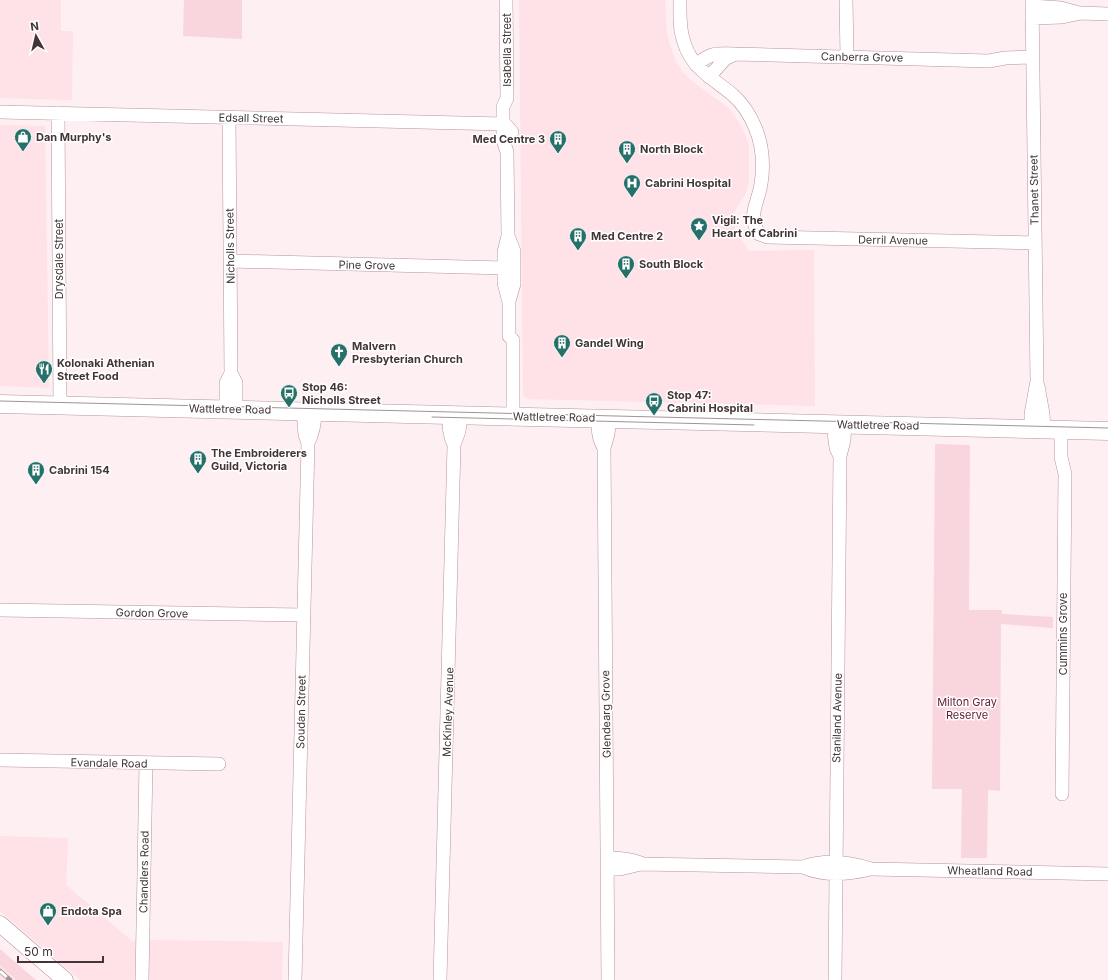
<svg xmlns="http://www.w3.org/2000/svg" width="1108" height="980" font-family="Inter,sans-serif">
	<rect width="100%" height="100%" fill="#feeff2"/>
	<path fill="#fee2e7" d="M 0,0 L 61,0 L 61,31 L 73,31 L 72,100 L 0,98 Z
		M 519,0 L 665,0 L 667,34 L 671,48 L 676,62 L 682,71 L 693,82 L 729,108 L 738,121 L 746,136 L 749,148 L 749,181 L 746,193 L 732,216 L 735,230 L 749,251 L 814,250 L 815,406 L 528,399 L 523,395 Z
		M 0,125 L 45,126 L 49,388 L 0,386 Z
		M 0,836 L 68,838 L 66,885 L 132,941 L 153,940 L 283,942 L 282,980 L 80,980 L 0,911 Z
		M 0,965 L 16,980 L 0,980 Z"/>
	<path fill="#f9d6dd" d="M 184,0 L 242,0 L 242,39 L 183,36 Z
		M 935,444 L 970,445 L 969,610 L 1002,610 L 1002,614 L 1053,617 L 1053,628 L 1001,624 L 1000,791 L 988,790 L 987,858 L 961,858 L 962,789 L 932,789 Z
		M 0,949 L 36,980 L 16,980 L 0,965 Z"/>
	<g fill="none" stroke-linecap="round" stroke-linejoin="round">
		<g stroke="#b7949b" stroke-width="14">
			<path id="minor" d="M 506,0 L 507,98 L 503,107 L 503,140 L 507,152 L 508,236 L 504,252 L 504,283 L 509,302 L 509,336 L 513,340 L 513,416
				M 680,0 C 680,14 679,29 684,42 C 691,68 714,79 733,95 C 743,104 750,115 755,127 C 763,146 764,165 761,184 C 758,204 747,215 759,234 L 767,237 L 1035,243
				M 846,0 L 847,57
				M 1032,6 L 1061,8 L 1079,13
				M 1032,18 L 1062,17 L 1081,13 L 1108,14
				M 696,65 C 710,53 716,53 735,54 L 989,61 L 1005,58 L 1032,57
				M 709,77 L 725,59 L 735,54
				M 0,112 L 503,124 L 506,125 L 512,132
				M 58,113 L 60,405
				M 229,118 L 231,373 L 236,383 L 236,409
				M 508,236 L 514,251 L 514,284 L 509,301
				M 230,261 L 504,268
				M 1038,386 L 1043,414 L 1044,429
				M 226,409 L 226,383 L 231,373
				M 303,411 L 305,435 L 308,443
				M 449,415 C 449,426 449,435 454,445
				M 598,418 C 598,429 598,438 604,448
				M 833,424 L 836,448 L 840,456
				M 1031,429 L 1031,414 L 1037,381 L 1032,0
				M 1061,429 L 1061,457 L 1065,474 L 1062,794
				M 0,610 L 304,615
				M 0,760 L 219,764
				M 607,858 C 619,858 630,859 641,863
				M 803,867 C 824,876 847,875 870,869
				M 607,869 L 620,869 L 641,864 L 803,867 C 826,859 849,862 871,869 L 1108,874
				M 142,980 L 146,763
				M 295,980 L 308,443 C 313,433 315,423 315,411
				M 440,980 L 454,445 L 459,431 L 461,415
				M 608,980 L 604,448 L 608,434 L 610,418
				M 835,980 L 840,456 L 844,440 L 845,424"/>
		</g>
		<g stroke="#b7949b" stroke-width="17">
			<path id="tertiary" d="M 0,924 L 65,980"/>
		</g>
		<g stroke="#b7949b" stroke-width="19">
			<path id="secondary" d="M 0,404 L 1108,431"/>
		</g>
		<use href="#minor" stroke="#fff" stroke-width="13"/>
		<use href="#tertiary" stroke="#fff" stroke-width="16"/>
		<use href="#secondary" stroke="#fff" stroke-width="18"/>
		<path stroke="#a19395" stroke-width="1" d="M 0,401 L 1108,428
			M 432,417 L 754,425"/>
		<g stroke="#a19395" stroke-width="4.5">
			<path id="rail" d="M 0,971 L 10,980"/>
		</g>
		<use href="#rail" stroke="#fff" stroke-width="3" stroke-dasharray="9" stroke-linecap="butt"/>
	</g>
	<defs>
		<g id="shop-pin" transform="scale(0.9)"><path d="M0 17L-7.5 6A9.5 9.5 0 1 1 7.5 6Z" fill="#26706a" stroke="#fff"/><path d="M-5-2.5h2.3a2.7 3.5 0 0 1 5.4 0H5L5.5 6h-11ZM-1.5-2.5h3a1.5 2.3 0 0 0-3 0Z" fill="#fff"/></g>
		<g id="building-pin" transform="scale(0.9)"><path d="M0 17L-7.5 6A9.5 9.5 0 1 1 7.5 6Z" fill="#26706a" stroke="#fff"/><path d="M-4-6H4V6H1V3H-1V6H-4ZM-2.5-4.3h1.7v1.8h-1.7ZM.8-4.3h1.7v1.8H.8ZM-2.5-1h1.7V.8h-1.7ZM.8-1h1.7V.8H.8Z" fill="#fff"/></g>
		<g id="hospital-pin" transform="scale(0.9)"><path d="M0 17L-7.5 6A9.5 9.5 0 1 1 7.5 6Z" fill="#26706a" stroke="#fff"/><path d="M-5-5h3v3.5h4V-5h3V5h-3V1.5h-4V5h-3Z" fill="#fff"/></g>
		<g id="sight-pin" transform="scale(0.9)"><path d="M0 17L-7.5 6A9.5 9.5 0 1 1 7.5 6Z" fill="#26706a" stroke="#fff"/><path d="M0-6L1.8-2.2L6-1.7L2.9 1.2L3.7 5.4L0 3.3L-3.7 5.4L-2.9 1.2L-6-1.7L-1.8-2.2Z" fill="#fff"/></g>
		<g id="church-pin" transform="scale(0.9)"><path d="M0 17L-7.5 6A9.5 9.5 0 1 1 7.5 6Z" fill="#26706a" stroke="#fff"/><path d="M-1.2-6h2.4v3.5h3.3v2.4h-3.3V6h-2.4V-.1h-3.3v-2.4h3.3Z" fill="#fff"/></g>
		<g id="restaurant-pin" transform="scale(0.9)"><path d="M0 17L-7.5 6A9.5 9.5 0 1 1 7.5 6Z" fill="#26706a" stroke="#fff"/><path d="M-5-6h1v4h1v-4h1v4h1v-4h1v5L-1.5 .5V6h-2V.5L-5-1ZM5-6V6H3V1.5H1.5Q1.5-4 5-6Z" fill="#fff"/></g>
		<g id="bus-pin" transform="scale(0.9)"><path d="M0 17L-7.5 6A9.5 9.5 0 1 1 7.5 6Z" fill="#26706a" stroke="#fff"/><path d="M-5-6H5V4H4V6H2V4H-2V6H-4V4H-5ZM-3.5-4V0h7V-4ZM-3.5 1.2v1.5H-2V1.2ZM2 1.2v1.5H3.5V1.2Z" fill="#fff"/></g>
	</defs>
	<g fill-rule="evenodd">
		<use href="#shop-pin" x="23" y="137"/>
		<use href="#building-pin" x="558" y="139"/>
		<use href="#building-pin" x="627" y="149"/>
		<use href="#hospital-pin" x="632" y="183"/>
		<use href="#sight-pin" x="699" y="226"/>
		<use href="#building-pin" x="578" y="236"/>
		<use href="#building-pin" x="626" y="264"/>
		<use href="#building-pin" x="562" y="343"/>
		<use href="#church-pin" x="339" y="352"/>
		<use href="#restaurant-pin" x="44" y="369"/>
		<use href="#bus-pin" x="289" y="393"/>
		<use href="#bus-pin" x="654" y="401"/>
		<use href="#building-pin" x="198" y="459"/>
		<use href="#building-pin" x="36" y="470"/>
		<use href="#shop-pin" x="48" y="911"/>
	</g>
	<g text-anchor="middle" stroke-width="3" stroke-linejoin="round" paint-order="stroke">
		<g font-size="11" fill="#433537" stroke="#fff">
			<text transform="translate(507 50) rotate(-90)" y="4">Isabella Street</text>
			<text transform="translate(862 57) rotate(1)" y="4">Canberra Grove</text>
			<text transform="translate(251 118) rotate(1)" y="4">Edsall Street</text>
			<text transform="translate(1034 190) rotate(-91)" y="4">Thanet Street</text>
			<text transform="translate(893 240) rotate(1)" y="4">Derril Avenue</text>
			<text transform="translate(230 246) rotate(-91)" y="4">Nicholls Street</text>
			<text transform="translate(59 259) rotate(-90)" y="4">Drysdale Street</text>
			<text transform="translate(367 265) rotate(1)" y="4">Pine Grove</text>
			<text transform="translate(230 409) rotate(1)" y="4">Wattletree Road</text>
			<text transform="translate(554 417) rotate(1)" y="4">Wattletree Road</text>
			<text transform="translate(878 425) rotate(1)" y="4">Wattletree Road</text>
			<text transform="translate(152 613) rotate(1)" y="4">Gordon Grove</text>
			<text transform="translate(1063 634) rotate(-90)" y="4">Cummins Grove</text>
			<text transform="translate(301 712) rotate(-89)" y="4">Soudan Street</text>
			<text transform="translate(448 712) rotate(-88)" y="4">McKinley Avenue</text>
			<text transform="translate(606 714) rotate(-91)" y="4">Glendearg Grove</text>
			<text transform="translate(837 718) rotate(-89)" y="4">Staniland Avenue</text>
			<text transform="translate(109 763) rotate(1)" y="4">Evandale Road</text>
			<text transform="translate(990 871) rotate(1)" y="4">Wheatland Road</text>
			<text transform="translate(144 872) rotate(-89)" y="4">Chandlers Road</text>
		</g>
		<g font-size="11" font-weight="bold" fill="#433537" stroke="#fff" text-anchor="start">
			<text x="36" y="141">Dan Murphy's</text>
			<text x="545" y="143" text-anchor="end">Med Centre 3</text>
			<text x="640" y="153">North Block</text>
			<text x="645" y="187">Cabrini Hospital</text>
			<text x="712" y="224">Vigil: The<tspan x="712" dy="13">Heart of Cabrini</tspan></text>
			<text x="591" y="240">Med Centre 2</text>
			<text x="639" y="268">South Block</text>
			<text x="575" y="347">Gandel Wing</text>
			<text x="352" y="350">Malvern<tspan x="352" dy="13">Presbyterian Church</tspan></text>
			<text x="57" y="367">Kolonaki Athenian<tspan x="57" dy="13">Street Food</tspan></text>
			<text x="302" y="391">Stop 46:<tspan x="302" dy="13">Nicholls Street</tspan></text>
			<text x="667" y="399">Stop 47:<tspan x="667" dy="13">Cabrini Hospital</tspan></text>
			<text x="211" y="457">The Embroiderers<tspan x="211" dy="13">Guild, Victoria</tspan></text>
			<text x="49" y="474">Cabrini 154</text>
			<text x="61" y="915">Endota Spa</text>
		</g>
		<g font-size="11" fill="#672036" stroke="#fff">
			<text x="967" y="706">Milton Gray<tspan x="967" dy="13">Reserve</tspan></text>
		</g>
	</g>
	<g transform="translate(36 36) rotate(352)" stroke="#ffffff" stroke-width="3" paint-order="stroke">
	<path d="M0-3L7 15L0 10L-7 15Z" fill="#433537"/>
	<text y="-6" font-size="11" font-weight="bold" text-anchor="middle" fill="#433537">N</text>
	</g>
	<path d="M18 956v6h85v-6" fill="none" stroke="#433537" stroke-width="2"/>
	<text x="24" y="956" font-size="12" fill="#433537" stroke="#ffffff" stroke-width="3" paint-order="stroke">50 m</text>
</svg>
